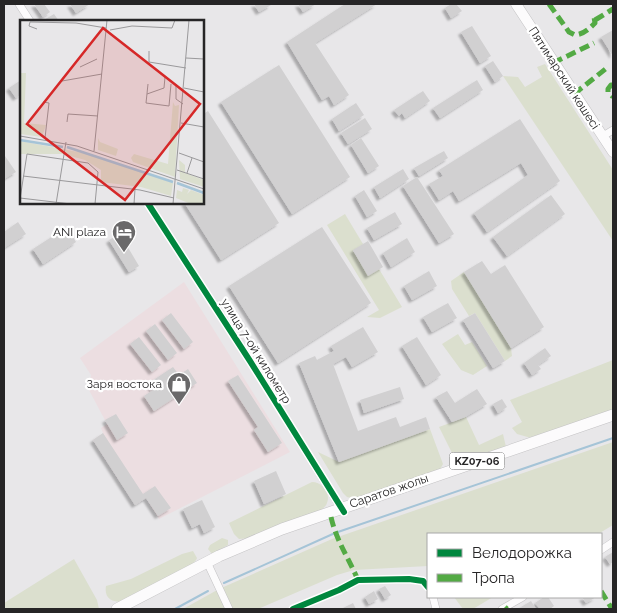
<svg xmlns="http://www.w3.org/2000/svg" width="617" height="613" font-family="Raleway,sans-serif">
	<defs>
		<filter id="shadow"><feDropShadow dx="-3" dy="3" stdDeviation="1" flood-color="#0004"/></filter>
	</defs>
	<rect width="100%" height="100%" fill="#e8e7e9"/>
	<path fill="#ecdee1" d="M 184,282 L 290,452 L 159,519 L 146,498 L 135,505 L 93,440 L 103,433 L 101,428 L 107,424 L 89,390 L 91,375 L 80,358 Z"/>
	<path fill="#dbdfce" d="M 545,64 L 613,170 L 613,241 L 503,76 L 518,77 L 525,87 L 542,77 L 537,67 Z
		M 345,214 L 363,244 L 353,251 L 368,275 L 379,269 L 402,307 L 380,318 L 367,317 L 379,310 L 327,225 Z
		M 464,272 L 511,348 L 512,356 L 505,361 L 475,313 L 469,316 L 452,289 L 451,281 Z
		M 458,334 L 465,345 L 472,342 L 487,366 L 473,375 L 461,370 L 442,344 Z
		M 613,360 L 613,411 L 531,438 L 517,434 L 512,428 L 522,422 L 510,400 Z
		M 466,417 L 479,445 L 503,434 L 506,447 L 465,462 L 458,461 L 455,459 L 439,427 Z
		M 430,429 L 443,464 L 439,471 L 356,499 L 347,497 L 343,493 L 318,452 L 339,462 Z
		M 613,442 L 613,525 L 598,534 L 428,534 L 428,566 L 354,570 L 337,575 L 258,609 L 183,609 L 219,589 L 332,539 Z
		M 312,482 C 322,482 331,493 327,503 C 326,507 322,509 318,512 L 250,538 L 239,539 L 234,534 L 229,523 Z
		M 222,538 L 228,540 L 228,545 L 212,554 L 208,549 L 210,545 Z
		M 193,551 L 197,558 C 193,570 136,595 122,602 C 111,602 104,598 106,586 L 131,579 L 182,554 Z
		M 74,559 L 97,600 L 99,609 L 4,609 L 4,603 Z
		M 454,597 L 493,597 L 473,609 L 463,609 Z"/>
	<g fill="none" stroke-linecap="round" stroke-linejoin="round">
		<path stroke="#a5c4d7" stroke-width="2" d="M 224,583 L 335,533 L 613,438
			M 175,609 L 208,591"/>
	</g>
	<path fill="#d1d0d1" filter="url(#shadow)" d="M 34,4 L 44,4 L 50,12 L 43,17 Z
		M 70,4 L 90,4 L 76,13 Z
		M 254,4 L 270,4 L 271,5 L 259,12 Z
		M 298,4 L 316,4 L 303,12 Z
		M 345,4 L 377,4 L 315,43 L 349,95 L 334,105 L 329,96 L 322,100 L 287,42 Z
		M 451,4 L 456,4 L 462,11 L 451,18 L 445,8 Z
		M 54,14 L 59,21 L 45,21 L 44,20 Z
		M 472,26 L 491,56 L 480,63 L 461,32 Z
		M 613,30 L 613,56 L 601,37 Z
		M 493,61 L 503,76 L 495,82 L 485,66 Z
		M 279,65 L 350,177 L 292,214 L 221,102 Z
		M 21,80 L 21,94 L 16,98 L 9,88 Z
		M 477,80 L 483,90 L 440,118 L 433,108 Z
		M 423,91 L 430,101 L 405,118 L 402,113 L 399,116 L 394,110 Z
		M 356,103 L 364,115 L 339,131 L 332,119 Z
		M 208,111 L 279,223 L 221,260 L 184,202 L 202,202 L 202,115 Z
		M 365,118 L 372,129 L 348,144 L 341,133 Z
		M 520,119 L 560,181 L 487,232 L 474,213 L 528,175 L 521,163 L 459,201 L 453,191 L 439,200 L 429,184 L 443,176 L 439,170 Z
		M 361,138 L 379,166 L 368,173 L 351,145 Z
		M 444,151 L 448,158 L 419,176 L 414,168 Z
		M 5,156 L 16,172 L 4,179 L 4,157 Z
		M 403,169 L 409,179 L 380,198 L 374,187 Z
		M 417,177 L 454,234 L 439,243 L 403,186 Z
		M 364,190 L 377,211 L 367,217 L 355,196 Z
		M 551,195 L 565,214 L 507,256 L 493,237 Z
		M 395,212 L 402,224 L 374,240 L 367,228 Z
		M 18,222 L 26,234 L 4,248 L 4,232 Z
		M 67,227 L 76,242 L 43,264 L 33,249 Z
		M 322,227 L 371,303 L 278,363 L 229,286 Z
		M 120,234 L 139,266 L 129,272 L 109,240 Z
		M 407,238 L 415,252 L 391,267 L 383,253 Z
		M 368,241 L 383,267 L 368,276 L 353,250 Z
		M 482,261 L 491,274 L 505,265 L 544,327 L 511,348 L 464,272 Z
		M 429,271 L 437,286 L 412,300 L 404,286 Z
		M 448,303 L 457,318 L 432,332 L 423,317 Z
		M 171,313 L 193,342 L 184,349 L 162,320 Z
		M 475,313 L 505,361 L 493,368 L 463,320 Z
		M 155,324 L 177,353 L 168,360 L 146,331 Z
		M 363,327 L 378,352 L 352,367 L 346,357 L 333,364 L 358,431 L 396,417 L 400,427 L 426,417 L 430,429 L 339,462 L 299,363 L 315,356 L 317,360 L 334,351 L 331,346 Z
		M 139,337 L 161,365 L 152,372 L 130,344 Z
		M 417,337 L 441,375 L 426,385 L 402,346 Z
		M 545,348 L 551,356 L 538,365 L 541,369 L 532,375 L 524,363 Z
		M 173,367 L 179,375 L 188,369 L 197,383 L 154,411 L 144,396 L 153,390 L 149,383 Z
		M 238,375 L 282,443 L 268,452 L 254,430 L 258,427 L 228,381 Z
		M 400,387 L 404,399 L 364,413 L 360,400 Z
		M 477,389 L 487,404 L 465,417 L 452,422 L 436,397 L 447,391 L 455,403 Z
		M 502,399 L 507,407 L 498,413 L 493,404 Z
		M 116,414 L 128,433 L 117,440 L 105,420 Z
		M 103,433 L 143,494 L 155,486 L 171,508 L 158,516 L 146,498 L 135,505 L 93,440 Z
		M 276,471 L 286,494 L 264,504 L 254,481 Z
		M 202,500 L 215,527 L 204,533 L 200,524 L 192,528 L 183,509 Z
		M 613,552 L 613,562 L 610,564 L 605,557 Z
		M 385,586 L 391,595 L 385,599 L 379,589 Z
		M 374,591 L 378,599 L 369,604 L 365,597 Z
		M 544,597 L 548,597 L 554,606 L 550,609 L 540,609 L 535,603 Z
		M 582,597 L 596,597 L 586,603 Z
		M 531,601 L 536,609 L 522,609 L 521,607 Z
		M 353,603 L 356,609 L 344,609 L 343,608 Z"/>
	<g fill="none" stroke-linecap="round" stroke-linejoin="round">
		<g stroke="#c3c2c4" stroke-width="8">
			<path id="street" d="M 19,4 L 30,21
				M 603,136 L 613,130
				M 147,202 L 250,361 L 342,510
				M 601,550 L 613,542
				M 207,562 L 229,609
				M 433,597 L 436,609
				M 293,609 L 339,590 L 358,580 L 409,579 L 423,581 L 428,587
				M 502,609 L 523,597"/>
		</g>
		<g stroke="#c3c2c4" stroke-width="11">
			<path id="secondary" d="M 516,4 L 613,152"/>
		</g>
		<g stroke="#c3c2c4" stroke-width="12">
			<path id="primary" d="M 117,609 L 219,556 L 282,529 L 613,415"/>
		</g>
		<use href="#street" stroke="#fcfbfc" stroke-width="7"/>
		<use href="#secondary" stroke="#fcfbfc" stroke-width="10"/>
		<use href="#primary" stroke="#fcfbfc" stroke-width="11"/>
		<path stroke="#53aa44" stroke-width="5" stroke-dasharray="10 5" stroke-linecap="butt" d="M 549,4 L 569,32 L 575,35 C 584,34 589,29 595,23 L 594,17
			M 595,20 L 613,9
			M 553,63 L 594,43
			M 613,85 L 611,85 L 608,89 L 608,92 L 613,97
			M 574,94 L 608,67
			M 331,517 C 336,540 349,559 358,580
			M 601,591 L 612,609
			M 505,607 L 507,609"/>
		<g stroke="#fff" stroke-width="9">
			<path id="cycleway" d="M 147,202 L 250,361 L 344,512
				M 293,609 L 339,590 L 358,580 L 409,579 L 423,581 L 428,587"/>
		</g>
		<use href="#cycleway" stroke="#00873e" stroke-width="6"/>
	</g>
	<defs>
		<g id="hotel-pin" transform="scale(1.25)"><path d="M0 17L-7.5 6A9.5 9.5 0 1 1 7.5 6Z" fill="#6a696a" stroke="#fff"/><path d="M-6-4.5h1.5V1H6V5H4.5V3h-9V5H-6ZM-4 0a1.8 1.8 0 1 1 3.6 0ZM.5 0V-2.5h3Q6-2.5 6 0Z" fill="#fff"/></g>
		<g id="shop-pin" transform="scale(1.25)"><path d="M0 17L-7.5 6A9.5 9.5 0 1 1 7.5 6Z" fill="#6a696a" stroke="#fff"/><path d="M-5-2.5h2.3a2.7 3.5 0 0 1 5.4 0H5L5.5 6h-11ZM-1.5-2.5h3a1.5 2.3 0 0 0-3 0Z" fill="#fff"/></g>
	</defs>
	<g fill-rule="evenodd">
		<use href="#hotel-pin" x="124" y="232"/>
		<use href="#shop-pin" x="179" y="384"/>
	</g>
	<g text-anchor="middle" stroke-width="4.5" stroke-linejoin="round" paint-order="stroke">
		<rect fill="#fff" stroke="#676667" stroke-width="1" x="449.5" y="452.5" width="55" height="17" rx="4"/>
		<g font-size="11" font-weight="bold" fill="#262526">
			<text x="477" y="465">KZ07-06</text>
		</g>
		<g font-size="12" fill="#262526" stroke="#fff">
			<text transform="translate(564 78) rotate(57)" y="4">Пятимарский көшесі</text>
			<text transform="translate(256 351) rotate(58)" y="4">улица 7-ой километр</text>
			<text transform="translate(389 491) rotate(-19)" y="4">Саратов жолы</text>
		</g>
		<g font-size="12" fill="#262526" stroke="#fff" text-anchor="end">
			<text x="106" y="236">ANI plaza</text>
			<text x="162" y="388">Заря востока</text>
		</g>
	</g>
	<g transform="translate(20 20)">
		<rect width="184" height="184" fill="#e8e7e9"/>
		<path d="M 0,53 L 6,53 L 4,103 L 26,105 L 22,117 L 0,114 ZM 153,82 L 155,86 L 159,85 L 155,157 L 113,142 L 111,138 L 114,134 L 148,144 ZM 78,118 L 80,122 L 98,129 L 96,136 L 78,130 ZM 0,121 L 69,134 L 153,163 L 151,176 L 121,167 L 81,162 L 81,150 L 65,140 L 43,134 L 0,134 ZM 159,140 L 165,145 L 165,153 L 184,160 L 184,167 L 160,159 ZM 163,168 L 169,170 L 167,174 L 171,170 L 184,175 L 184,184 L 171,184 L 156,178 L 157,170 L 162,172 Z" fill="#dbdfce"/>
		<path fill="none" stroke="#a5c4d7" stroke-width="2.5" d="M 0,120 L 43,127M 47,127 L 153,162M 157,163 L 184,173"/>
		<path fill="none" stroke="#9a999b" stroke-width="1" d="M 17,9 L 9,6 L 10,2 L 56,3 L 86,8M 90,10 L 112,6 L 152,8 L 155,0M 129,31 L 129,42 L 166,48M 166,38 L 184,39M 60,47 L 77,39M 42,61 L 82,54M 128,64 L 126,83 L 149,86 L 151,64M 156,64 L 156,79 L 163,84M 164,68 L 184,72M 127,74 L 144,68 L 145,57M 23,82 L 29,83 L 25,118M 47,102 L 48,94 L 78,96M 161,103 L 184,107M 0,116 L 57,126 L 184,169M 74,131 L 87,0M 159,133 L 184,142M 157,150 L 184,159M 167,153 L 172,138M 3,156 L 120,170 L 154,178M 0,178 L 51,184M 0,179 L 7,134 L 68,143 L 78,152 L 75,184M 36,184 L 46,122M 114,184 L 115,169M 153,184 L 169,0"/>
		<path fill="#d62828" fill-opacity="0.15" stroke="#d62828" stroke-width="2.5" d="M 83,8 L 180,84 L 105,180 L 7,104 Z"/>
		<rect width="184" height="184" fill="none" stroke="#262526" stroke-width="2.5"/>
	</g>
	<rect width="617" height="613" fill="none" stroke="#262526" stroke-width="10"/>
	<rect x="427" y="533" width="175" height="65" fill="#ffffff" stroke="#a8a8a8"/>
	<rect x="437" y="549" width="25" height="8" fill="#00873e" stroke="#a8a8a8"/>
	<text x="472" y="558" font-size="15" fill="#262526">Велодорожка</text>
	<rect x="437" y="574" width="25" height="8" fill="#53aa44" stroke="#a8a8a8"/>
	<text x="472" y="583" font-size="15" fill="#262526">Тропа</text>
</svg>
